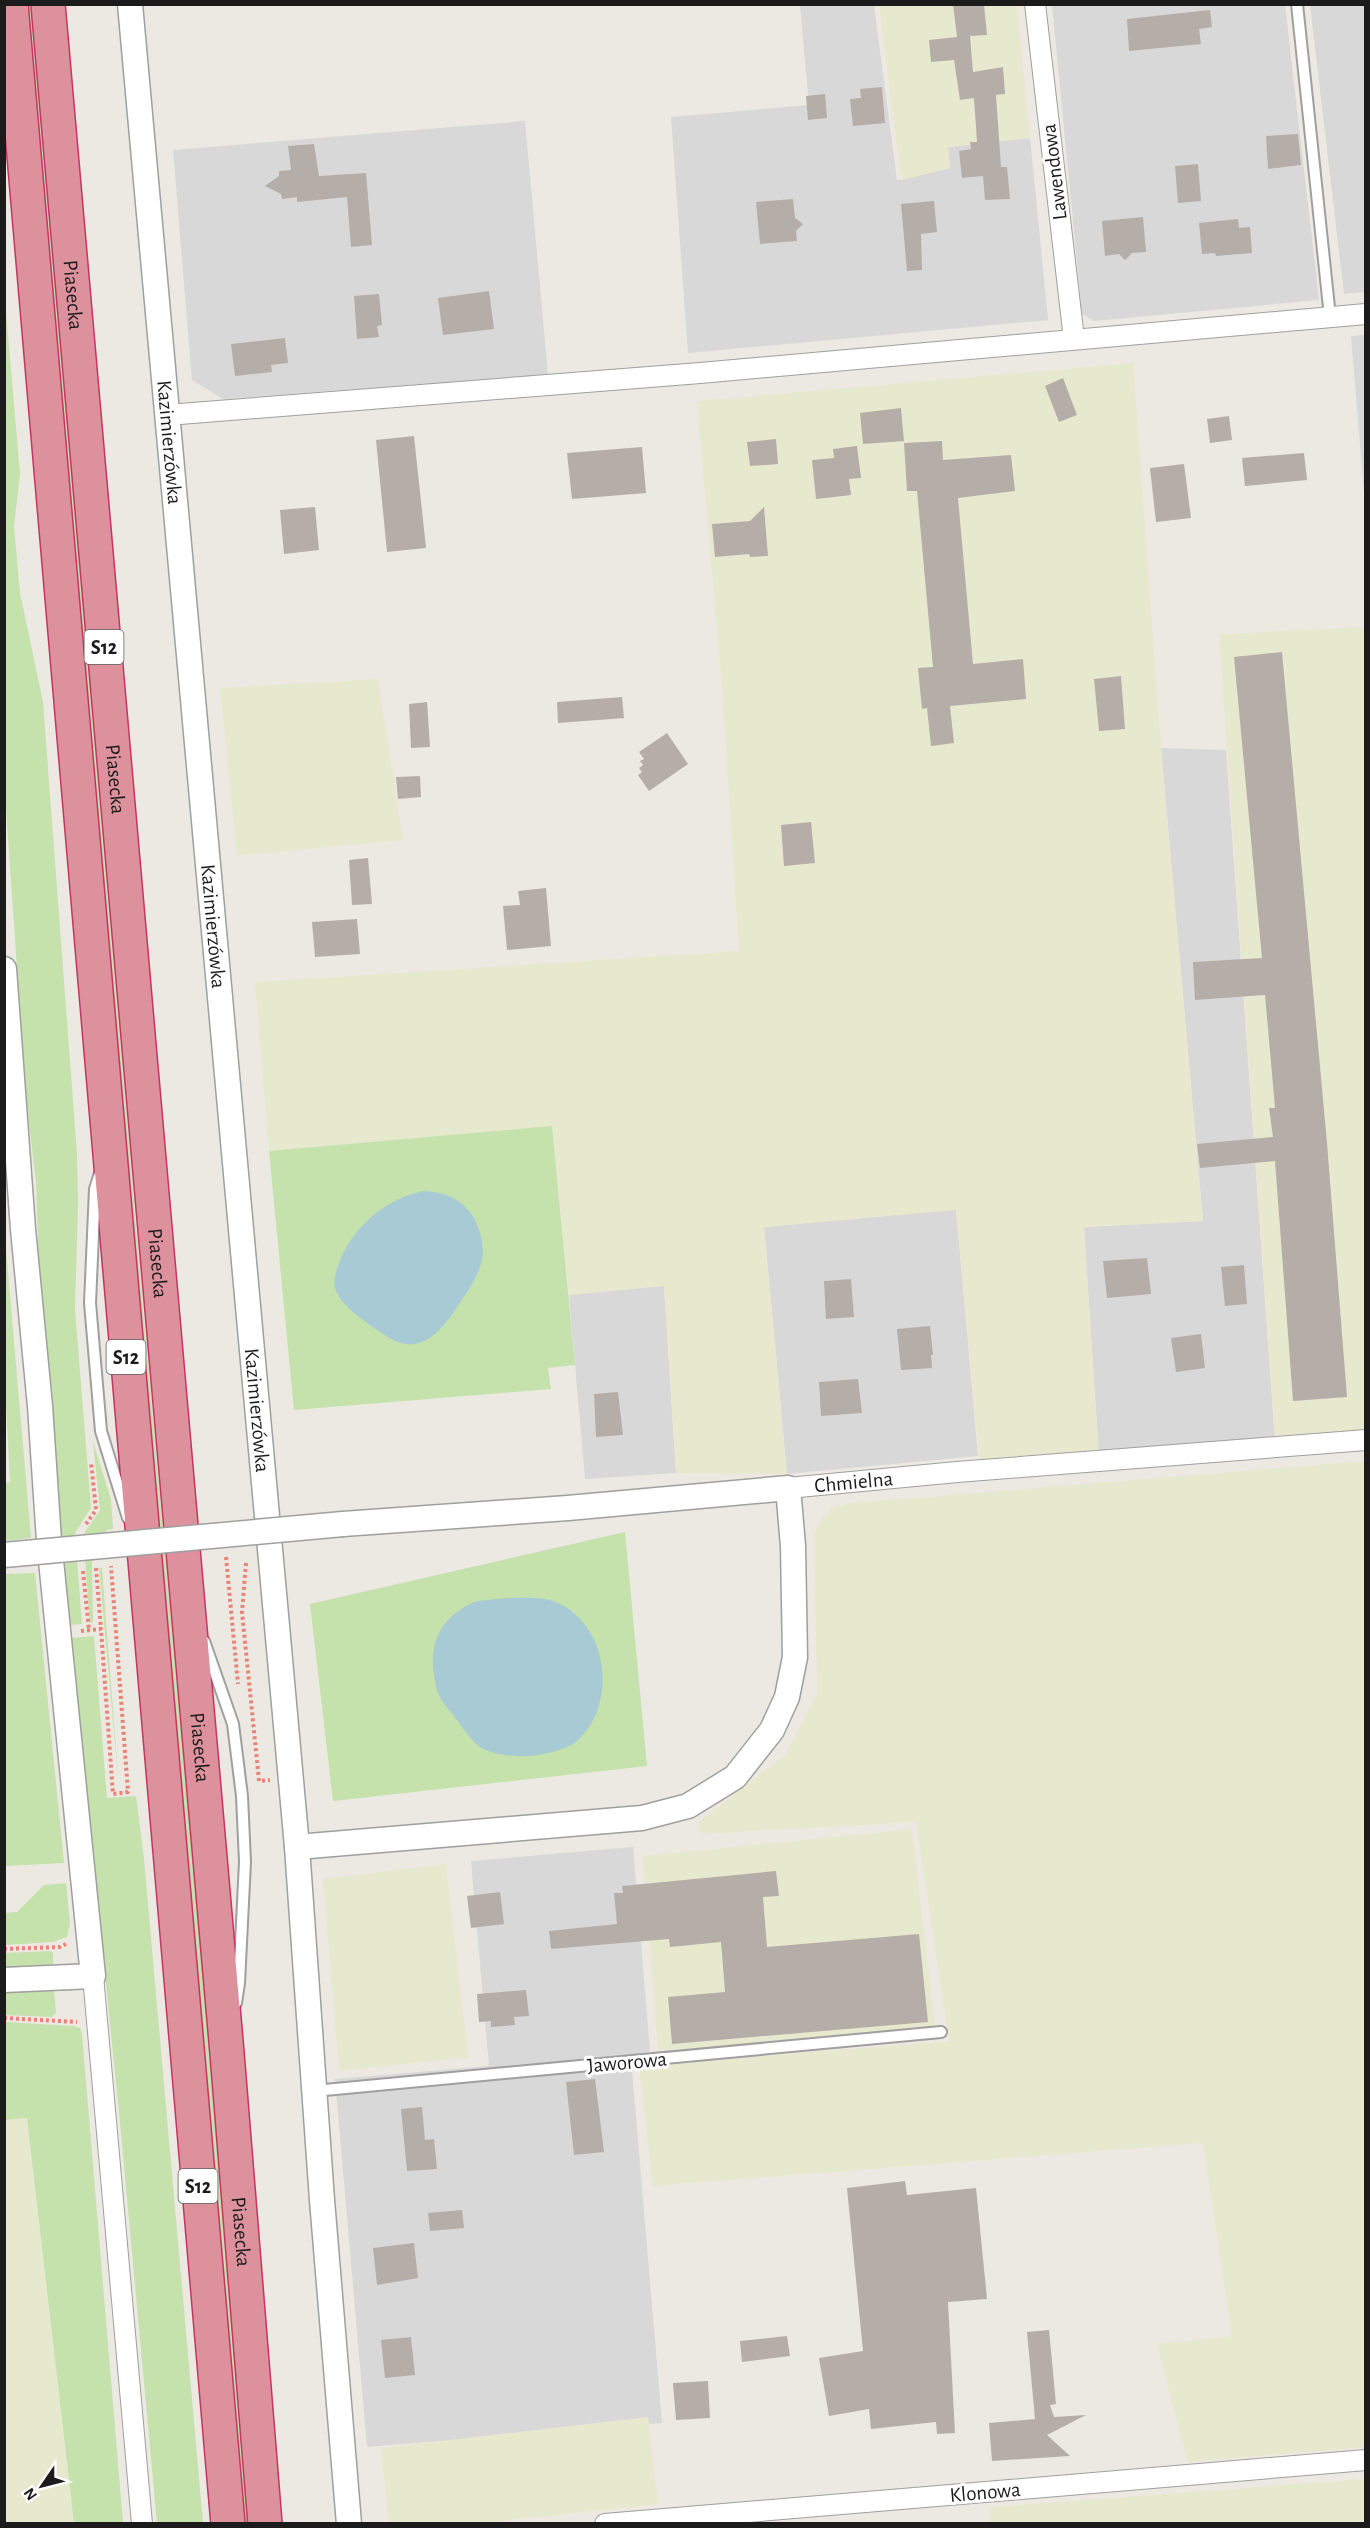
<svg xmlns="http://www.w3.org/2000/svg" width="1370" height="2528" font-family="'Alegreya Sans',sans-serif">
	<rect width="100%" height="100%" fill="#ece9e2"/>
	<path fill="#d9d8d8" d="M 800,5 L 874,5 L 897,180 L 950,168 L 948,147 L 1030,138 L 1048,320 L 688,353 L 671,117 L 809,105 Z
		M 1052,5 L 1285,5 L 1319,300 L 1094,321 L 1082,314 Z
		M 1310,5 L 1365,5 L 1365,292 L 1344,294 Z
		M 525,121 L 548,375 L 223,399 L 192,380 L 173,150 Z
		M 1365,335 L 1366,335 L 1365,505 L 1351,336 Z
		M 1161,748 L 1226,750 L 1275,1442 L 1099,1458 L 1084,1227 L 1203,1221 Z
		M 956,1209 L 978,1456 L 787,1474 L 764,1227 Z
		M 664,1285 L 676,1473 L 585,1479 L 569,1295 Z
		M 633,1847 L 650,2051 L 631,2058 L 662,2423 L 367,2447 L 335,2079 L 489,2066 L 471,1861 Z"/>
	<path fill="#e7e9cf" d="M 879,5 L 1017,5 L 1030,138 L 948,147 L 950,168 L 901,180 Z
		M 1133,363 L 1161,748 L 1203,1221 L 1084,1227 L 1099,1458 L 980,1467 L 956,1210 L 764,1227 L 787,1474 L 676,1473 L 664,1286 L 569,1295 L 552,1127 L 269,1151 L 255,982 L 739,951 L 722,687 L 697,401 Z
		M 1365,627 L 1365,1437 L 1275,1442 L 1219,634 Z
		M 378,679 L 403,840 L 237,856 L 220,688 Z
		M 1365,1461 L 1365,2447 L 1187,2462 L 1157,2344 L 1232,2336 L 1203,2143 L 653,2186 L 639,2066 L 949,2041 L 916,1822 L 703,1834 L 696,1824 L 786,1754 L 817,1693 L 814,1535 L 821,1519 L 833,1507 L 852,1503 Z
		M 912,1829 L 935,2028 L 658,2051 L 643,1856 Z
		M 446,1864 L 468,2057 L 339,2071 L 323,1879 Z
		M 27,2118 L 74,2523 L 5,2524 L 5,2120 Z
		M 648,2417 L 658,2504 L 483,2523 L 389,2523 L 381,2448 Z
		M 1365,2479 L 1365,2523 L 991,2524 L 988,2507 Z"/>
	<path fill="#c5e1ac" d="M 24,5 L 31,5 L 146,1341 L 252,2523 L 245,2523 Z
		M 4,288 L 20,474 L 14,526 L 20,593 L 43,702 L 77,1154 L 78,1203 L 75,1310 L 91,1508 L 75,1533 L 82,1624 L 69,1625 L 40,1295 L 36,1182 L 26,1098 L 5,794 Z
		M 552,1126 L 575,1365 L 548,1368 L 551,1389 L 294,1410 L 269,1151 Z
		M 6,1249 L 31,1538 L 5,1541 L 5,1483 L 10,1482 L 4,1365 Z
		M 93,1442 L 111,1499 L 113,1529 L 107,1530 L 92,1562 L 93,1623 L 90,1623 L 83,1535 L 100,1510 Z
		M 625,1532 L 647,1766 L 333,1801 L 310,1604 Z
		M 99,1568 L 102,1568 L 119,1787 Z
		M 35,1573 L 64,1863 L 5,1866 L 5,1574 Z
		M 94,1636 L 107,1798 L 136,1796 L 144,1859 L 203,2523 L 157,2523 L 120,2122 L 71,1638 Z
		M 66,1883 L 70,1924 L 67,1937 L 53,1942 L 5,1945 L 5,1913 L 17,1912 L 44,1885 Z
		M 50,1951 L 53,1953 L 53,1964 L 5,1969 L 5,1953 Z
		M 43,1989 L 54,1990 L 56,2013 L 52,2017 L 5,2015 L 4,1991 Z
		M 5,2022 L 73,2026 L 80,2028 L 82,2034 L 123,2523 L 74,2523 L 27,2118 L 5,2120 Z"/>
	<path fill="#a7cad5" d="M 423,1191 C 452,1192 472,1205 480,1233 C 482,1240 484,1252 482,1260 C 479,1275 468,1291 459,1304 C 439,1335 417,1360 380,1332 C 365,1321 340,1306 335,1288 C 333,1280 336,1273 338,1266 C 351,1228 385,1199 423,1191 Z
		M 506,1598 C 522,1598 540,1596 556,1602 C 609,1625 618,1704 577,1741 C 565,1751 544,1754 529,1756 C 516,1757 491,1755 480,1747 C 471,1740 463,1728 456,1719 C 451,1711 441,1702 438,1693 C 436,1688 435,1681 434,1675 C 429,1644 440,1619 470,1604 C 479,1599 495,1600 506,1598 Z"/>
	<path fill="#b5aea8" d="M 953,4 L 984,4 L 987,35 L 970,36 L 973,72 L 1003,67 L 1005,94 L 996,95 L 1001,167 L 1007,167 L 1010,199 L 985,200 L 983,176 L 962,178 L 959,151 L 971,149 L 970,142 L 977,142 L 974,98 L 960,100 L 954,60 L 931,62 L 929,40 L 957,37 Z
		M 1210,10 L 1212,27 L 1199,29 L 1201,44 L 1129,51 L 1127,19 Z
		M 882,87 L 885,123 L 853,126 L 850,99 L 861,98 L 860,89 Z
		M 825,94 L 827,118 L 808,120 L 806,96 Z
		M 1298,134 L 1301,165 L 1268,169 L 1266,136 Z
		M 314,144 L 319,176 L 366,173 L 372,245 L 351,247 L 347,197 L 297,202 L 297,197 L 282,199 L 281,194 L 265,186 L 279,176 L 279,171 L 291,170 L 288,146 Z
		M 1198,164 L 1201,201 L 1178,203 L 1175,166 Z
		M 793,199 L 795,218 L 803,224 L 796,231 L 797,241 L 760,244 L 756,202 Z
		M 934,201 L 937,232 L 921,234 L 922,270 L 907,271 L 901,204 Z
		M 1143,217 L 1146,252 L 1132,253 L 1125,260 L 1119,254 L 1105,256 L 1102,221 Z
		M 1238,219 L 1239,228 L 1250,227 L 1252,253 L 1216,256 L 1215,253 L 1202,254 L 1199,223 Z
		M 489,291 L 494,329 L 443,335 L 438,298 Z
		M 379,294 L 382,325 L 377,326 L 379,337 L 357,339 L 354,296 Z
		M 285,338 L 288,363 L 271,365 L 272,372 L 235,376 L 231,344 Z
		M 1063,378 L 1077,415 L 1059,422 L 1045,386 Z
		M 901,408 L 904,441 L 863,444 L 860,413 Z
		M 1229,416 L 1232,440 L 1210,443 L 1207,419 Z
		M 414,436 L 426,548 L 387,552 L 376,440 Z
		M 776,439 L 778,464 L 750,466 L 747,442 Z
		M 942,441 L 943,460 L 1011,455 L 1015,491 L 958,498 L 973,664 L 1023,659 L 1026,699 L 950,706 L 954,743 L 931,746 L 927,708 L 922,709 L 918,668 L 933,667 L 917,491 L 907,491 L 904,443 Z
		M 857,446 L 861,478 L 849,479 L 851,495 L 816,499 L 812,460 L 834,458 L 833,449 Z
		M 642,447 L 646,493 L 572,499 L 567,453 Z
		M 1304,453 L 1307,480 L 1245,486 L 1242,458 Z
		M 1184,464 L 1191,518 L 1156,522 L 1150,468 Z
		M 315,507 L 319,550 L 284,554 L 280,510 Z
		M 764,507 L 768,556 L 750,557 L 749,554 L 715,557 L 712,524 L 750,521 Z
		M 1282,652 L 1327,1143 L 1347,1397 L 1293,1401 L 1275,1161 L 1200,1168 L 1197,1144 L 1273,1137 L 1269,1108 L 1275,1108 L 1265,995 L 1195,1000 L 1193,962 L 1262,958 L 1234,657 Z
		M 1121,676 L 1125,729 L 1099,731 L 1094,679 Z
		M 622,697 L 624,718 L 558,723 L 557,702 Z
		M 427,702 L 430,747 L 411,748 L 409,704 Z
		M 667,733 L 688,764 L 649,791 L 638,775 L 642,772 L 639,768 L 643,765 L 640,761 L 644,759 L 639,752 Z
		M 420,776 L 421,797 L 398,799 L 396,777 Z
		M 811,822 L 815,863 L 784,866 L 781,825 Z
		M 368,858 L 372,904 L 352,905 L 349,860 Z
		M 546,888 L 551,946 L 507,950 L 503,906 L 520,905 L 518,891 Z
		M 357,919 L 360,954 L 315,957 L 312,922 Z
		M 1147,1258 L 1151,1294 L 1107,1298 L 1103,1261 Z
		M 1244,1265 L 1247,1304 L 1225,1306 L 1221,1267 Z
		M 851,1279 L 854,1317 L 826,1319 L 824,1281 Z
		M 930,1326 L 933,1355 L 931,1355 L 932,1368 L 901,1370 L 897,1329 Z
		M 1201,1334 L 1205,1368 L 1176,1372 L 1171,1338 Z
		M 858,1379 L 862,1413 L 821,1416 L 819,1382 Z
		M 618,1392 L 623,1435 L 596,1437 L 594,1394 Z
		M 776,1871 L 779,1896 L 763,1897 L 767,1947 L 919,1934 L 928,2022 L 672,2044 L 668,1997 L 725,1992 L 721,1942 L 670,1947 L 669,1939 L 551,1949 L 549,1931 L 617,1924 L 614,1893 L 623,1893 L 622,1886 Z
		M 500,1892 L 504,1924 L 471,1928 L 467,1896 Z
		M 526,1990 L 529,2016 L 514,2017 L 515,2025 L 491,2027 L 491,2021 L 479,2022 L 477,1994 Z
		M 595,2079 L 604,2152 L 574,2155 L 566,2082 Z
		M 422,2107 L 425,2140 L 434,2139 L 437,2169 L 407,2171 L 401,2109 Z
		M 905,2181 L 907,2195 L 976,2188 L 987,2299 L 948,2302 L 955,2433 L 937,2434 L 936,2422 L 871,2429 L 869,2409 L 829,2416 L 819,2358 L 863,2351 L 847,2188 Z
		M 462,2210 L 464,2228 L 430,2231 L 428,2213 Z
		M 414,2243 L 418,2278 L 377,2285 L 373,2248 Z
		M 1049,2330 L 1056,2404 L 1050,2405 L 1054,2417 L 1086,2415 L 1047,2435 L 1070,2456 L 992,2461 L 989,2423 L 1035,2419 L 1027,2332 Z
		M 787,2336 L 790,2356 L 742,2362 L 740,2341 Z
		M 411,2337 L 415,2375 L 385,2378 L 381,2340 Z
		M 708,2381 L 710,2418 L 676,2420 L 673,2383 Z"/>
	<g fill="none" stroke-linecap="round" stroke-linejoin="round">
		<g stroke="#9f9f9f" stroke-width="14">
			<path id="service" d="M 1297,4 L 1330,317
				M 100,1173 L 95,1189 L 90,1303 L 101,1431 L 128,1518
				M 204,1641 L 233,1724 L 242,1796 L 245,1862 L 239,1983 L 236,2003
				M 314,2091 L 941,2032"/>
		</g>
		<g stroke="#9f9f9f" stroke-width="22">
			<g id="minor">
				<path d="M 1035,4 L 1074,339"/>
				<path d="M 167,415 L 700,373 L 1366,314"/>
				<path id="s1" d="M 788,1488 L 957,1472 L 1366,1440"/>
				<path d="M 93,1976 L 142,2524"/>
				<path d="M 605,2524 L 1366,2460"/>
			</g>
		</g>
		<g stroke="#9f9f9f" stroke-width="27">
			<g id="tertiary">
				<path id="s2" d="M 130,4 L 297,1847 L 322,2200 L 349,2524"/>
				<path d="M 4,969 L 23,1229 L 40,1406 L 49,1541 L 93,1976 L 4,1980"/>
				<path d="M 297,1847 L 642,1818 L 688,1806 L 735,1777 L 772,1730 L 787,1697 L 795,1657 L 793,1546 L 788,1488 L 568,1508 L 343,1524"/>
			</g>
		</g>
		<g stroke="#c33664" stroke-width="36">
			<g id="motorway">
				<path d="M 11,4 L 228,2524"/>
				<path id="s3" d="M 48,4 L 227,2053 L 265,2524"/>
			</g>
		</g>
		<path stroke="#ea8375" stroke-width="4" stroke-dasharray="3 3" stroke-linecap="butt" d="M 86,1524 L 96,1510 L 91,1462
			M 226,1557 L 238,1684
			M 246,1563 L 242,1612 L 259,1781 L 270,1780
			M 96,1568 L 101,1629
			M 83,1571 L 89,1630
			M 81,1631 L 101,1629 L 113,1794 L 128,1792 L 111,1566
			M 4,1949 L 60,1947 L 66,1944
			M 4,2018 L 77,2022"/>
		<use href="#service" stroke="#fff" stroke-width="10"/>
		<use href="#minor" stroke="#fff" stroke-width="20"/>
		<use href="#tertiary" stroke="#fff" stroke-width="24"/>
		<use href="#motorway" stroke="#dc919d" stroke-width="33"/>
		<g stroke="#9f9f9f" stroke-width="27" stroke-linecap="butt">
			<path id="tertiary-bridge" d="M 4,1555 L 343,1524"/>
		</g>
		<use href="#tertiary-bridge" stroke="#fff" stroke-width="24"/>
	</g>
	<g text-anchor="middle" stroke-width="6" stroke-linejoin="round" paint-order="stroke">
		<g fill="#fff" stroke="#5f5f5f" stroke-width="1.5">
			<rect x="84.5" y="630" width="39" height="34" rx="4.5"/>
			<rect x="106.5" y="1340" width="39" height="34" rx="4.5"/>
			<rect x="178.5" y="2169" width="39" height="34" rx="4.5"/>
		</g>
		<g font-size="20" font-weight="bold" fill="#1b1b1b">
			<text x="104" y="654">S12</text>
			<text x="126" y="1364">S12</text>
			<text x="198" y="2193">S12</text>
		</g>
		<g font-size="21" fill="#1b1b1b" stroke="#fff">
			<text transform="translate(1054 172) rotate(-97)" y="7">Lawendowa</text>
			<text dy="7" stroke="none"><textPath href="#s3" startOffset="292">Piasecka</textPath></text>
			<text dy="7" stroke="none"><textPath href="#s2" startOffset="440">Kazimierzówka</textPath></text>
			<text dy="7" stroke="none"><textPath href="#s3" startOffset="778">Piasecka</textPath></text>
			<text dy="7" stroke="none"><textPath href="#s2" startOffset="926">Kazimierzówka</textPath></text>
			<text dy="7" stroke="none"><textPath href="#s3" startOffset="1264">Piasecka</textPath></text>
			<text dy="7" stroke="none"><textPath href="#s2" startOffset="1412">Kazimierzówka</textPath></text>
			<text dy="7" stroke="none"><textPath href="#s1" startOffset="66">Chmielna</textPath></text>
			<text dy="7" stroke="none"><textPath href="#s3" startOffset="1750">Piasecka</textPath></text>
			<text transform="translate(627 2062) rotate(-5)" y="7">Jaworowa</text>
			<text dy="7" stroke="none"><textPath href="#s3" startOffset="2236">Piasecka</textPath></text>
			<text transform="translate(985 2492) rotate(-5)" y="7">Klonowa</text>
		</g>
	</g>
	<rect width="1370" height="2528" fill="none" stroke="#1b1b1b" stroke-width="12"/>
	<g transform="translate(42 2486) rotate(235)" stroke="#ffffff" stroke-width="4.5" paint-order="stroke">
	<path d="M0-4.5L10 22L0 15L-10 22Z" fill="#1b1b1b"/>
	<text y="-9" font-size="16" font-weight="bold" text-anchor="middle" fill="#1b1b1b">N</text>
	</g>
</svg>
